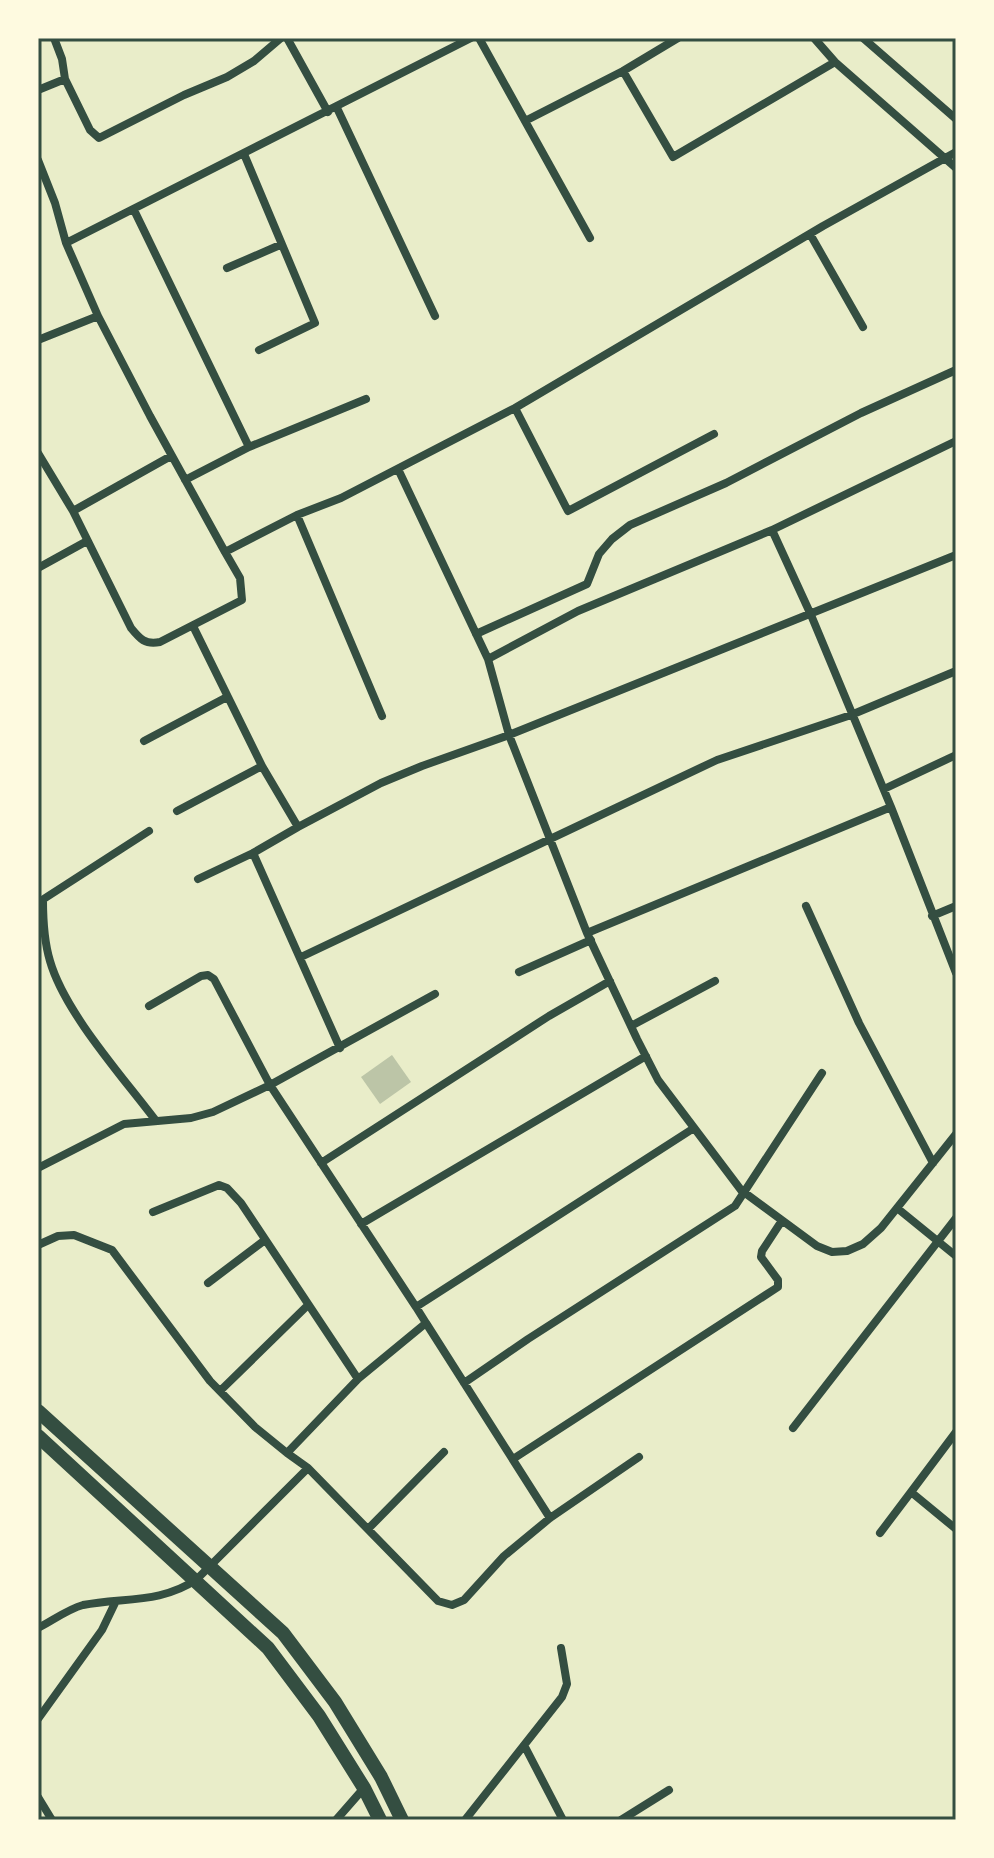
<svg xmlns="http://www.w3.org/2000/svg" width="994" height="1858" font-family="'Roboto Serif',serif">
	<rect width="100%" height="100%" fill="#e9edc9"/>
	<path fill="#bcc5a7" d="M 392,1055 L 411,1082 L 380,1104 L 361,1077 Z"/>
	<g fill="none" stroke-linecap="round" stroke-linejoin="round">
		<path stroke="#344e41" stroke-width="8" d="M 287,38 L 328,112
			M 479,38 L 525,121 L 623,71 L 678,38
			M 814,38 L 835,62 L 956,168
			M 863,38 L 956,119
			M 623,71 L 673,157 L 835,62
			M 65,79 L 90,130 L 99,138 L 184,95 L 227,77 L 254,61 L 281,38
			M 38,90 L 65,79 L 62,59 L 54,38
			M 337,108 L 435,316
			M 525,121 L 590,238
			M 244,154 L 315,323 L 259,350
			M 38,160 L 55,203 L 66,243
			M 134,210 L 249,447
			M 810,234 L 863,327
			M 227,268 L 280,245
			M 98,316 L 150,416 L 225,552 L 297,515 L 341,498 L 515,408 L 823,226 L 956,152
			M 38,340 L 98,316 L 66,243 L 471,38
			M 515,408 L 568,511 L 714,434
			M 38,453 L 73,511 L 131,628 C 140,639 145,645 160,642 L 242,600 L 240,578 L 225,552
			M 398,469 L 488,659 L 509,735 L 587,933 L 637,1039 L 658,1080 L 741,1190 L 817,1246 L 832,1252 L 847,1251 L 863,1244 L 881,1228 L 956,1134
			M 185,480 L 249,447 L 366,399
			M 73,511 L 171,456
			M 297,515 L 382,716
			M 38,568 L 87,541
			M 193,626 L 262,766 L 298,827 L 381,783 L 422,766 L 509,735 L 956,555
			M 476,634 L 587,584 L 599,554 L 612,539 L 630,525 L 726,483 L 861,413 L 956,370
			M 488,659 L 578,611 L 772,530 L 956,441
			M 144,741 L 227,697
			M 884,789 L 956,755
			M 891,807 L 956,973
			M 177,811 L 262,766
			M 298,827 L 253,853 L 340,1048
			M 198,879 L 253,853
			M 43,900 C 43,920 44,941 50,961 C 65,1013 123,1077 156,1121
			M 39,902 L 149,831
			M 806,906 L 859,1023 L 933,1163
			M 932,916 L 956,906
			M 587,933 L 891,807 L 811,615 L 772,530
			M 301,957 L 717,760 L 851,715 L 956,671
			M 519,972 L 591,940
			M 631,1026 L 715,981
			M 321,1163 L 549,1016 L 610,981
			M 38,1168 L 124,1124 L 191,1118 L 213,1112 L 270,1085 L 214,979 L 208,975 L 201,976 L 149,1006
			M 897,1208 L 956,1256
			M 153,1212 L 219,1185 L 227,1188 L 241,1203 L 358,1379
			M 361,1224 L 646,1056
			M 38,1245 L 58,1236 L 74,1235 L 112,1250 L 210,1381 L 255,1427 L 287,1453
			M 208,1283 L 265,1240
			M 416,1307 L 270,1085 L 435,994
			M 426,1323 L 550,1518
			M 464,1383 L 528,1339 L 735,1206 L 822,1073
			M 220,1391 L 308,1305
			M 793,1428 L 956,1218
			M 956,1432 L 911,1492 L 956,1529
			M 513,1459 L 778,1287 L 778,1280 L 761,1257 L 762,1251 L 781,1222
			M 308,1468 L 287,1453 L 358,1379 L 426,1323 L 416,1307 L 694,1128
			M 368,1529 L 444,1452
			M 880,1533 L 911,1492
			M 38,1628 C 52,1621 68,1609 83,1605 C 122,1597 161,1604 197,1579 L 308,1468 L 438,1601 L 452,1605 L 464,1600 L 504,1556 L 550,1518 L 639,1457
			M 38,1719 L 102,1630 L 115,1603
			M 524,1745 L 563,1820
			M 38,1797 L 52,1820
			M 336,1820 L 364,1788
			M 465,1820 L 562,1697 L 567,1684 L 561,1648
			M 621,1820 L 669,1790"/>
		<path stroke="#344e41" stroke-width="14" d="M 38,1411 L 283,1633 L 335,1702 L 381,1777 L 402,1820
			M 38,1436 L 268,1648 L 319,1716 L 364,1788 L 380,1820"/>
	</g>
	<rect width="994" height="1858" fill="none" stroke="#fefae0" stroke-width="80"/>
	<rect x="40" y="40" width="914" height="1778" fill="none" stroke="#344e41" stroke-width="3"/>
</svg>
